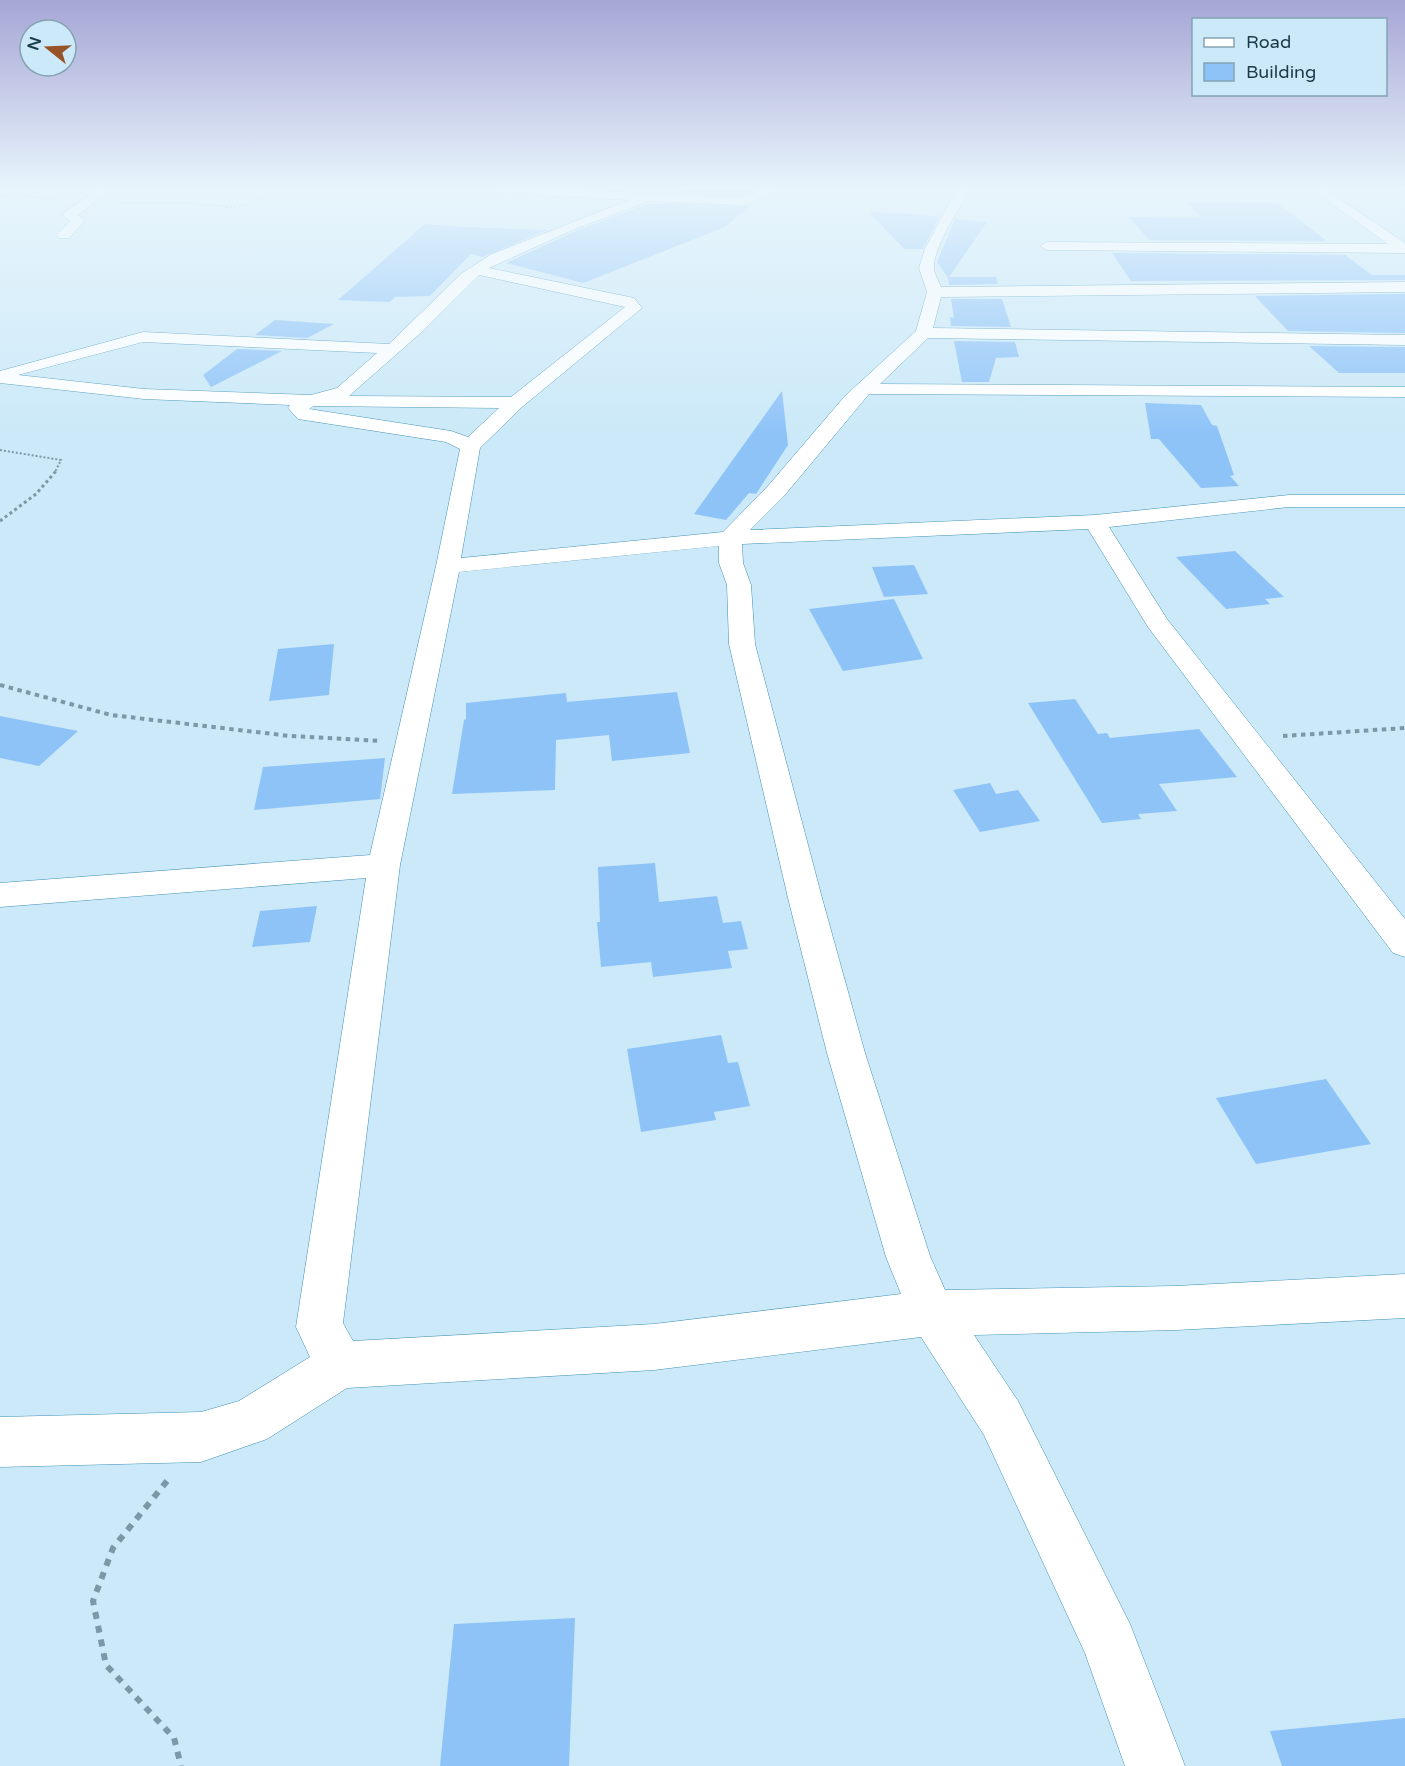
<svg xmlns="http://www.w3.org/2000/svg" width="1405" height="1766" font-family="'Varela Round',sans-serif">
	<rect width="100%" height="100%" fill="#cbe9f8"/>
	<path fill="#8ec3f8" d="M 691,189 L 759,189 L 744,195 L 680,193 Z
		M 1186,202 L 1277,203 L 1327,241 L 1149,240 L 1129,217 L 1202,218 Z
		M 650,203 L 750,206 L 725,227 L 583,283 L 506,263 L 576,231 Z
		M 869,212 L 910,214 L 939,217 L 923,249 L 904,249 Z
		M 955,219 L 987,222 L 949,277 L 996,277 L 998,284 L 949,285 L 948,278 L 937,262 Z
		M 425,224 L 461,227 L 547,230 L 483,257 L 471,254 L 430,296 L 395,297 L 390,302 L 338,300 Z
		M 1112,253 L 1345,255 L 1372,275 L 1405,275 L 1405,280 L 1131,281 Z
		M 1405,294 L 1405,333 L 1288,331 L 1255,296 Z
		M 951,299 L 1002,299 L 1011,327 L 951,326 L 950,317 L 954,318 Z
		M 275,320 L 334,324 L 307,338 L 255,335 Z
		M 954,341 L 1015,342 L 1019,357 L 996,358 L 989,382 L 962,382 Z
		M 1309,346 L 1405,347 L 1405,373 L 1339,373 Z
		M 237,349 L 282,351 L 211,387 L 203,375 Z
		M 782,391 L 788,445 L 756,494 L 749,493 L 726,520 L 694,514 Z
		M 1145,403 L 1201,405 L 1212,425 L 1217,426 L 1234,475 L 1230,476 L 1239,486 L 1201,488 L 1159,439 L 1151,439 Z
		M 1235,551 L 1284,597 L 1265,599 L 1270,604 L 1226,609 L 1176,557 Z
		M 914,565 L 928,594 L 884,597 L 872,567 Z
		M 894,599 L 923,659 L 843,671 L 809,609 Z
		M 334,644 L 329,695 L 269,701 L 278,649 Z
		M 677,692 L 690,753 L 612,761 L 609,735 L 556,740 L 555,790 L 452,794 L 464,720 L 466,719 L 466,703 L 566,693 L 567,702 Z
		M 1075,699 L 1098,734 L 1107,733 L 1110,738 L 1199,729 L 1237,777 L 1159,784 L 1177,811 L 1138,814 L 1141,819 L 1102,823 L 1028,703 Z
		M 0,716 L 78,731 L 39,766 L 0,758 Z
		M 385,758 L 380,799 L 254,810 L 263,767 Z
		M 990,783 L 996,794 L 1018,790 L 1040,821 L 980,832 L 953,790 Z
		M 655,863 L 659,902 L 717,896 L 723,923 L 741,921 L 748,949 L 728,951 L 732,968 L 653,977 L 651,962 L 601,967 L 597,922 L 600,922 L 598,867 Z
		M 317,906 L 310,942 L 252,947 L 260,911 Z
		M 721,1035 L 728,1063 L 738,1062 L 750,1106 L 714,1112 L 716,1120 L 641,1132 L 627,1049 Z
		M 1326,1079 L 1371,1144 L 1256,1164 L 1216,1098 Z
		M 575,1618 L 569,1766 L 440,1766 L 454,1624 Z
		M 1405,1718 L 1405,1766 L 1282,1766 L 1270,1731 Z"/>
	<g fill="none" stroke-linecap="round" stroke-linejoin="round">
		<g stroke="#4191b4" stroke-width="1">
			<path id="minor" d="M 97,189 L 111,189 L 78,215 L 85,220 L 69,238 L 59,238 L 57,235 L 70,221 L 63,216 L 64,213 Z
				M 492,189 L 563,189 L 712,197 L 744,197 L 765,189 L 781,189 L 746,205 L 649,201 L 575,229 L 489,268 L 634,298 L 642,308 L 522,407 L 480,448 L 461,558 L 723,532 L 768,486 L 845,396 L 916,331 L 927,292 L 919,268 L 925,249 L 950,201 L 960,189 L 972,189 C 961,204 931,251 934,270 C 935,275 939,282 941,287 L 1405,282 L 1405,292 L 941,297 L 933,328 L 1405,335 L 1405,345 L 928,338 L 880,384 L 1405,387 L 1405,397 L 869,394 L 784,496 L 750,530 L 1095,515 L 1289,495 L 1405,495 L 1405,507 L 1289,507 L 1109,527 L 1167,619 L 1405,919 L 1405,957 L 1393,953 L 1148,627 L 1088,529 L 742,544 L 743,563 L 751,585 L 755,644 L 822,898 L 865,1053 L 930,1256 L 945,1290 L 1176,1286 L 1405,1274 L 1405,1318 L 1176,1330 L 974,1335 L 1018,1401 L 1130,1624 L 1185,1766 L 1125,1766 L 1085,1653 L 984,1435 L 921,1337 L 654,1370 L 347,1388 L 267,1439 L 201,1462 L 0,1467 L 0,1417 L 201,1412 L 239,1401 L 310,1357 L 296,1327 L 366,878 L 0,907 L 0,883 L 370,855 L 436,566 L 460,449 L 446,442 L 298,419 L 288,408 L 290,405 L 144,399 L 0,383 L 0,371 L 143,332 L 389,344 L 462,273 L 492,254 L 629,200 L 498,193 ZM 479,275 L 625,307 L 511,397 L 349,396 L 424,330 ZM 143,342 L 377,353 L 337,388 L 311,395 L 144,389 L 18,375 ZM 313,406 L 499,408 L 468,437 L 451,431 L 309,409 ZM 719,546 L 719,563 L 727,585 L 729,644 L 788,898 L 827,1053 L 886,1257 L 901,1294 L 654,1324 L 353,1341 L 343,1323 L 400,865 L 459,572 Z
				M 1311,189 L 1325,189 L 1405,243 L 1405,253 L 1047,250 L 1040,246 L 1047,242 L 1388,244 Z"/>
		</g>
		<path stroke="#7a99a8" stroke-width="1.5" stroke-dasharray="2 2" stroke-linecap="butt" d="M 0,196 L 19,195 L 53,200
			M 122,203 L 188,203 L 234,207 L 246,205 L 280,189"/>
		<path stroke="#7a99a8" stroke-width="2" stroke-dasharray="2 2" stroke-linecap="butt" d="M 0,450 L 61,460 L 55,472"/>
		<path stroke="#7a99a8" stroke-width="3" stroke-dasharray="3 3" stroke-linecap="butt" d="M 0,521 L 36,494 L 56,471"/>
		<path stroke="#7a99a8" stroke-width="4" stroke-dasharray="4.5 4.5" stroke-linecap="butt" d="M 0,685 L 111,715 L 290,736 L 380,741
			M 1283,736 L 1405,728"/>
		<path stroke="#7a99a8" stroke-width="6" stroke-dasharray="7 7" stroke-linecap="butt" d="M 167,1481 L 113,1548 L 93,1601 L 106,1665 L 174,1738 L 181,1766"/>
		<use href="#minor" fill="#fff" fill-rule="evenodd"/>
	</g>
	<linearGradient id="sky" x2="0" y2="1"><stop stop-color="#a6a6d5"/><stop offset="0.43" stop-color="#e8f5fc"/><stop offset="1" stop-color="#e8f5fc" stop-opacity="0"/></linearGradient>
	<rect width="1405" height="436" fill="url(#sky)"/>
	<rect x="1192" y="18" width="195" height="78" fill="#cbe9f8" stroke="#84a3b2" stroke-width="1.5"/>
	<rect x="1204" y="38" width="30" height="9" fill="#ffffff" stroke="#84a3b2" stroke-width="1.5"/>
	<text x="1246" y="48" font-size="18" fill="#193a49">Road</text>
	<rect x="1204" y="63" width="30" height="18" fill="#8ec3f8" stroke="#84a3b2" stroke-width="1.5"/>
	<text x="1246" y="78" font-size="18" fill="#193a49">Building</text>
	<g transform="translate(48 48) rotate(288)"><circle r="28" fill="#cbe9f8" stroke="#84a3b2" stroke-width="1.5"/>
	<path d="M0-4.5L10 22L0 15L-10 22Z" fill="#985228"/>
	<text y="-9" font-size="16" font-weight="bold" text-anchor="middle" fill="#193a49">N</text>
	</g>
</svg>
